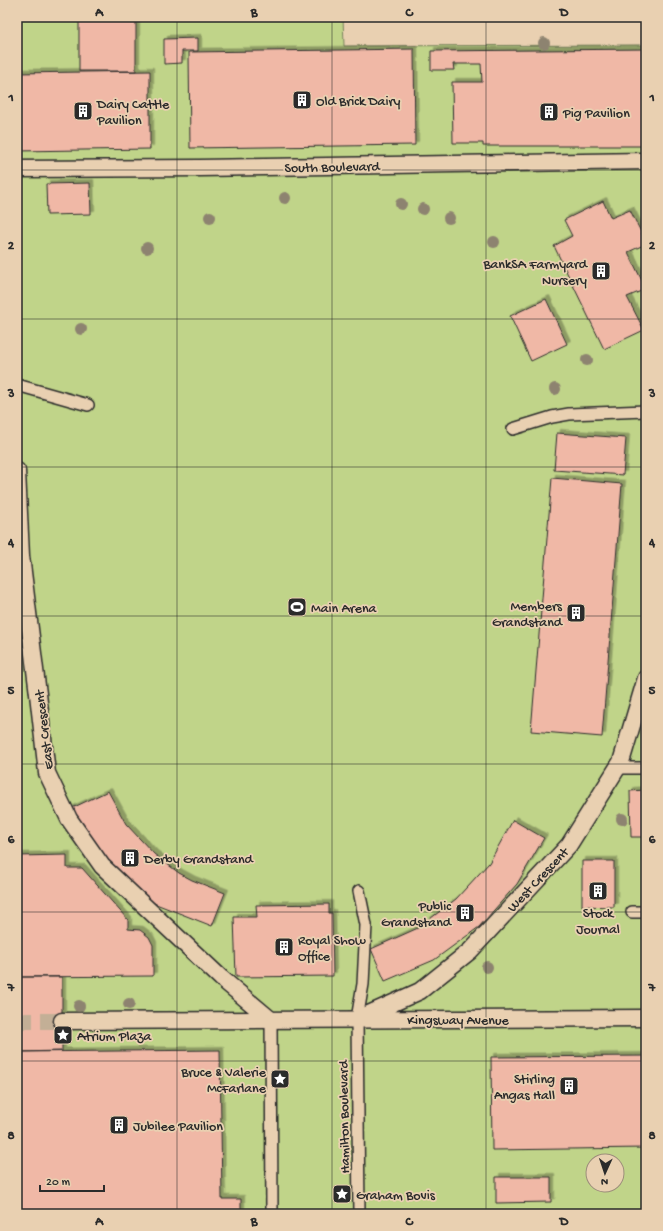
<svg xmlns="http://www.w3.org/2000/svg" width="663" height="1231" viewBox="0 0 663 1231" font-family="'Gochi Hand',sans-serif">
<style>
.green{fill:#c0d489;stroke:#76805a;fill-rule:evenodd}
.building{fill:#f0b8a6;stroke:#2b2b2b;filter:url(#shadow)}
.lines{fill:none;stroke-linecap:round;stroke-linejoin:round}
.pedestrian-tunnel{stroke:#c3af96;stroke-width:16;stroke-dasharray:16 8;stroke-linecap:butt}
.service-casing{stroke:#2b2b2b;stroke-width:14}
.pedestrian-casing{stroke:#2b2b2b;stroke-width:19}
.service{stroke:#e9d0b1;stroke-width:11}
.pedestrian{stroke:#e9d0b1;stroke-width:16}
.tree{fill:#8d836f}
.grid{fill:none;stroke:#2b2b2b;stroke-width:1;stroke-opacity:0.55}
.labels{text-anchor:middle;stroke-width:3.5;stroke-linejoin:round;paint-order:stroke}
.poi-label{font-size:14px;fill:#2b2b2b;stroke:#e9d0b1;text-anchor:start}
.street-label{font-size:14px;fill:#2b2b2b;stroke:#e9d0b1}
.neatline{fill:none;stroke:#2b2b2b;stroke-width:1.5}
.grid-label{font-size:13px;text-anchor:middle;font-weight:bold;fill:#2b2b2b}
</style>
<defs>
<filter id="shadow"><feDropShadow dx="3.5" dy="-3.5" stdDeviation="0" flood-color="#0004"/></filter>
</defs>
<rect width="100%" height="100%" fill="#e9d0b1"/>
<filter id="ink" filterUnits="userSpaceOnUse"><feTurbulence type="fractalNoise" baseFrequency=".025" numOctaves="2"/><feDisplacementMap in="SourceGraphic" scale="8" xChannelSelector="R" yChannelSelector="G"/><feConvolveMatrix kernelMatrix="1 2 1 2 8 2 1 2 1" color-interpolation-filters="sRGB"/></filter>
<g filter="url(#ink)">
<path class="green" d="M17,17H343L344,46L646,45V1214H17ZM593,1161H617V1185H593Z"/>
<path class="building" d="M79,17H136V71H79Z
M198,38V51H182V63L164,64V39Z
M414,49L415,145L190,148L189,52Z
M646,49V146H483V143H453L452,82H482L481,64H453L454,70H431V51Z
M150,71V149L17,151V73Z
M90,183L91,214L47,215L46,184Z
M603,201L611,218L630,210L646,242V244L628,252L646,289L627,297L644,330L604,349L554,246L572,236L564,220Z
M546,299L567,344L531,361L510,316Z
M557,433L626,438L623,475L554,470Z
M552,478L622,484L602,737L531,731Z
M646,790V837H631L630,791Z
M108,791L126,824L154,854L179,873L192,880L225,893L212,926L156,904L141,896L98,855L70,809Z
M513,820L544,838L517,884L479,927L434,960L385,981L371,949L418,928L456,899L489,863Z
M67,855V868H82L128,920V929L140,930L149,937L153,945V976L17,977V856Z
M582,861H614V907L582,906Z
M329,904V913H332L333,976L236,977L234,917H257L256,905Z
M17,977H62V1051L17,1052Z
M220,1050L222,1199H241V1214H17V1052Z
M646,1056V1148L492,1150L491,1057Z
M496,1177H551V1202L496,1203Z"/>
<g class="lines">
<path class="pedestrian-tunnel" d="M17,1021H62"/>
<g class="service-casing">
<path id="service" d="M17,385L88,405
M513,429L552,417L569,414L646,411
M618,768H646
M632,912H646
M271,1020L272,1214
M359,1214L357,1019L363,984L366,925L359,891"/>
</g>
<g class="pedestrian-casing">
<path id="pedestrian" d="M17,169L200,168L646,161
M17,471L21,556L38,694L47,773L69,819L102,866L221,978L271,1020
M362,1017L420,991L470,951L569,845L621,762L646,678
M62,1021L646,1018"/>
</g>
<use href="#service" class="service"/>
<use href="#pedestrian" class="pedestrian"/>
</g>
<g class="tree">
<circle cx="544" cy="43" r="6"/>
<circle cx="285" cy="198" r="6"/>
<circle cx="401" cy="204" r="6"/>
<circle cx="423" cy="209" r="6"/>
<circle cx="210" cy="217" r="6"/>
<circle cx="449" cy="218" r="6"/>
<circle cx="494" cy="242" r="6"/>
<circle cx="147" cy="248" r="6"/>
<circle cx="81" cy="329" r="6"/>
<circle cx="587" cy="360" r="6"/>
<circle cx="555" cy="389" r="6"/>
<circle cx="622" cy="819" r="6"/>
<circle cx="487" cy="967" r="6"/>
<circle cx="129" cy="1004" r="6"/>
<circle cx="79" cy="1006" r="6"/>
</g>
</g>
<path class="grid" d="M177,17V1214M332,17V1214M486,17V1214M17,170H646M17,319H646M17,467H646M17,616H646M17,764H646M17,912H646M17,1061H646"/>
<defs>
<g id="building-square" transform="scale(1)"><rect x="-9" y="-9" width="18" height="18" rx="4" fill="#2b2b2b" stroke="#e9d0b1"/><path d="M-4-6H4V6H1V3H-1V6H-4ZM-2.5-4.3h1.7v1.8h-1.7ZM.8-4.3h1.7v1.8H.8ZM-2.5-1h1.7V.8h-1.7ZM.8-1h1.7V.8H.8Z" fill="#fff"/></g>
<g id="stadium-square" transform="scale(1)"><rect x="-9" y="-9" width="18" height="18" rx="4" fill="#2b2b2b" stroke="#e9d0b1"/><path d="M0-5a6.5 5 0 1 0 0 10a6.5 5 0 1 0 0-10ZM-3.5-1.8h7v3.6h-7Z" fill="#fff"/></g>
<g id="sight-square" transform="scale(1)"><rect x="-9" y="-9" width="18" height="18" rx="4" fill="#2b2b2b" stroke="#e9d0b1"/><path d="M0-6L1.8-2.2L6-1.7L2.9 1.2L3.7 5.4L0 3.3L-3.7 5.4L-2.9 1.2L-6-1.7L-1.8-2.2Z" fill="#fff"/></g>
</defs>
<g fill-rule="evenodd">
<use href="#building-square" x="302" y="100"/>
<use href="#building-square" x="83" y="111"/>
<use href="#building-square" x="549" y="112"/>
<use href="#building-square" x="601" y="271"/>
<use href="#stadium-square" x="297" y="607"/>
<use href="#building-square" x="576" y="613"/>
<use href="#building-square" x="130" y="858"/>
<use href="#building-square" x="598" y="891"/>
<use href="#building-square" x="465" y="913"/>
<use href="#building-square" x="284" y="947"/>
<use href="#sight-square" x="63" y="1035"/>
<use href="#sight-square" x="280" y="1079"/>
<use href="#building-square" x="569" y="1086"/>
<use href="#building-square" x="119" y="1125"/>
<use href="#sight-square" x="342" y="1194"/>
</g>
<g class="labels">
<g class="poi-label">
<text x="316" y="105">Old Brick Dairy</text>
<text x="97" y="108">Dairy Cattle<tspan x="97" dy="16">Pavilion</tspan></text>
<text x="563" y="117">Pig Pavilion</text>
<text x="587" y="268" text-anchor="end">BankSA Farmyard<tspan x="587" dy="16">Nursery</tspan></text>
<text x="562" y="610" text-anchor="end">Members<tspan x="562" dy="16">Grandstand</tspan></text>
<text x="311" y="612">Main Arena</text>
<text x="144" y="863">Derby Grandstand</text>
<text x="451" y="910" text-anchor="end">Public<tspan x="451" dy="16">Grandstand</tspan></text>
<text x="598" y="917" text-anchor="middle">Stock<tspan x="598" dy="16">Journal</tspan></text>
<text x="298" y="944">Royal Show<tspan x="298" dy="16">Office</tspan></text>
<text x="77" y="1040">Atrium Plaza</text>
<text x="266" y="1076" text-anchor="end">Bruce &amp; Valerie<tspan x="266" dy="16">McFarlane</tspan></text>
<text x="555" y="1083" text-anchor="end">Stirling<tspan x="555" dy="16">Angas Hall</tspan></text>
<text x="133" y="1130">Jubilee Pavilion</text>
<text x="356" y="1199">Graham Bovis</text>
</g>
<g class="street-label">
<text transform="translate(332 166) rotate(-1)" y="5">South Boulevard</text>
<text transform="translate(43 730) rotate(-97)" y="5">East Crescent</text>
<text transform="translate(537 879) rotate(-47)" y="5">West Crescent</text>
<text x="458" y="1024">Kingsway Avenue</text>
<text transform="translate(343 1117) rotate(-91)" y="5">Hamilton Boulevard</text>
</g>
</g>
<rect width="663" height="1231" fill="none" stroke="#e9d0b1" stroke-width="44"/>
<g transform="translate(605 1173) rotate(183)"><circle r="19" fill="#e9d0b1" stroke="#9d8e7b"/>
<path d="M0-3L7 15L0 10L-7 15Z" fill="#2b2b2b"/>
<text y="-6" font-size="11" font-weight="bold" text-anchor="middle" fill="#2b2b2b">N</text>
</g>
<path d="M40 1185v6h64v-6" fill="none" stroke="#2b2b2b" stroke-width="2"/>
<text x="46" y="1185" font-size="12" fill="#2b2b2b" stroke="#e9d0b1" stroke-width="3" paint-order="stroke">20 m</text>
<rect x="22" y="22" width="619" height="1187" class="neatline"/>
<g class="grid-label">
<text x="99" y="16">A</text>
<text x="254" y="16">B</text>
<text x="409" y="16">C</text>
<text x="564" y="16">D</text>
<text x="11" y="101">1</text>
<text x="652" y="101">1</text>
<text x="11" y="249">2</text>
<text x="652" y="249">2</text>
<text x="11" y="397">3</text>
<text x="652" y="397">3</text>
<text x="11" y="546">4</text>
<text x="652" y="546">4</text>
<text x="11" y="694">5</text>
<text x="652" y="694">5</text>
<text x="11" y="843">6</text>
<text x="652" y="843">6</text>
<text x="11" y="991">7</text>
<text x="652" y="991">7</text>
<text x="11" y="1139">8</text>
<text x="652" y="1139">8</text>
<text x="99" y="1225">A</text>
<text x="254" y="1225">B</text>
<text x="409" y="1225">C</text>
<text x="564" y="1225">D</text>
</g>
</svg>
